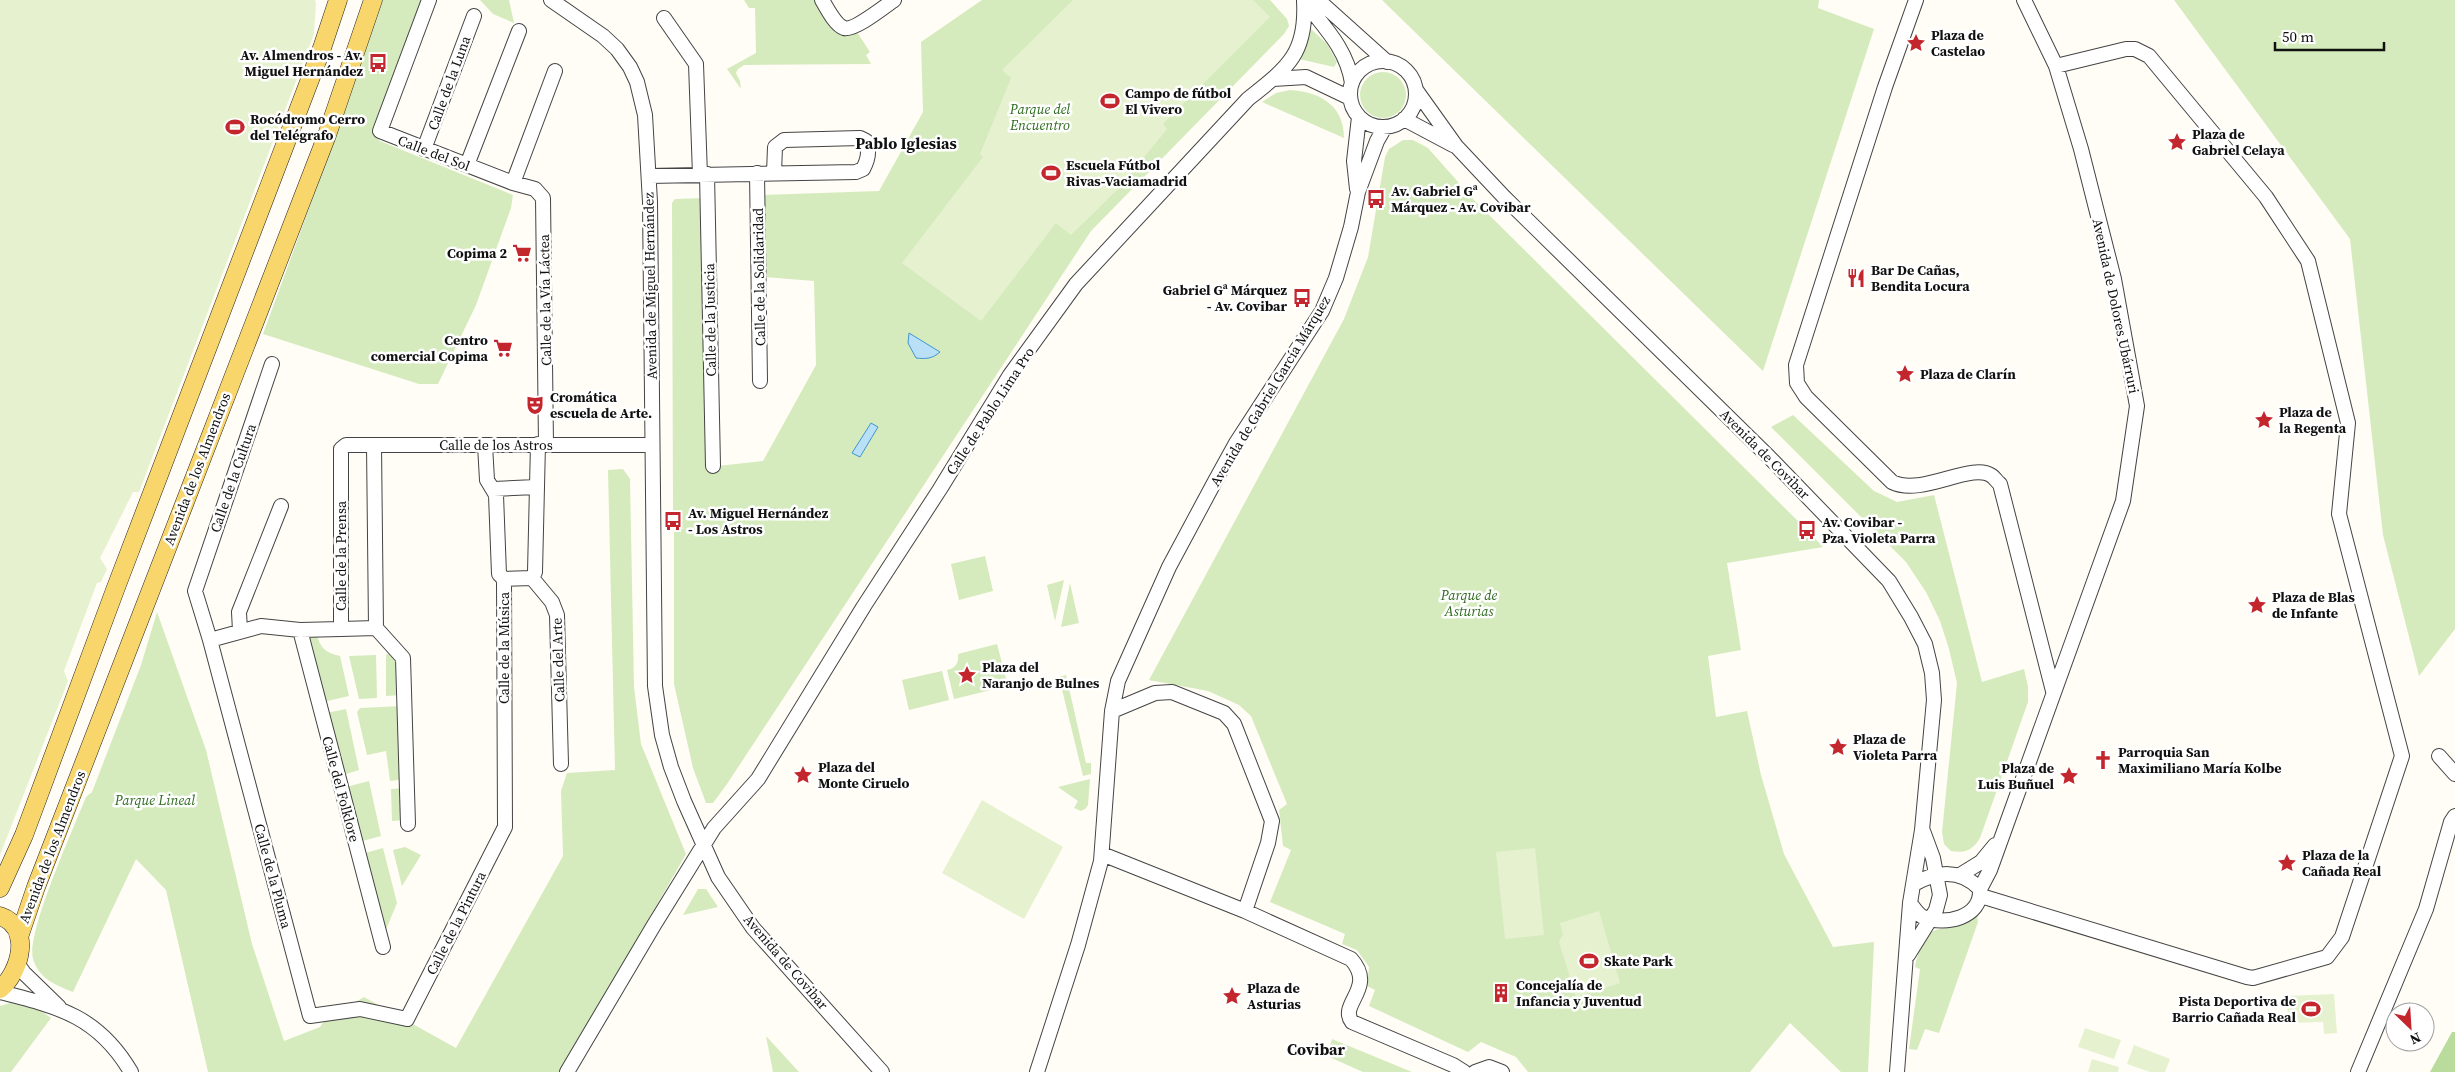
<svg xmlns="http://www.w3.org/2000/svg" width="2455" height="1072" viewBox="0 0 2455 1072" font-family="'Source Serif 4',serif">
<style>
.green{fill:#d5ebbd}
.forest{fill:#b9dc9c}
.pitch{fill:#e6f2cf}
.water{fill:#b9e0f7;stroke:#3f96cf}
.lines{fill:none;stroke-linecap:round;stroke-linejoin:round}
.minor-casing{stroke:#444;stroke-width:16}
.major-casing{stroke:#222;stroke-width:19}
.minor{stroke:#fff;stroke-width:14}
.major{stroke:#f9d66b;stroke-width:18}
.labels{text-anchor:middle;stroke-width:5;stroke-linejoin:round;paint-order:stroke}
.poi-label{font-size:14px;font-weight:bold;fill:#111;stroke:#fff;text-anchor:start}
.street-label{font-size:14px;fill:#111;stroke:#fff}
.park-label{font-size:14px;font-style:italic;fill:#2f6b1f;stroke:#fff}
.quarter-label{font-size:16px;font-weight:bold;fill:#111;stroke:#fff}
</style>
<rect width="100%" height="100%" fill="#fffdf5"/>
<path class="green" d="M381,0H423L373,129L374,136L380,141L513,195L511,208L476,305L438,384H419L263,334L348,102Z
M480,0H509L514,23L493,14Z
M744,0H817L857,32L870,52L866,55L871,64L744,65L738,69L736,73L740,81L741,89L727,69L756,53L755,8H749Z
M982,0H1270L1287,19L1289,26L1284,34L1091,231L727,784L713,803H706L693,768L674,684V529L680,528V511L673,512L672,203L675,199L705,198L709,467L763,461L816,365L814,281L765,277L761,195L879,191L923,112L921,42Z
M1382,0H1819L1818,8L1874,29L1763,371Z
M2174,0H2455V629L2419,676L2383,535L2350,239Z
M1310,28L1327,44L1337,62L1334,67L1299,59Z
M1360 95a23 23 0 1 1 46 0a23 23 0 1 1-46 0Z
M1290,90C1320,92 1344,105 1344,138L1262,102L1276,93Z
M1403,140H1413L1428,148L1474,200L1804,527L1802,530L1808,536L1811,534L1823,547L1727,563L1741,650L1708,656L1716,717L1747,711L1761,775L1784,854L1833,947L1874,942L1868,1072H1841L1790,1023L1750,1072H1528L1516,1057L1481,1042L1468,1052L1369,1006L1375,990L1367,986L1369,967L1357,950L1342,944L1345,934L1270,902L1291,850L1283,846L1279,810L1287,804L1251,716L1239,705L1208,691L1149,680L1344,319L1368,257L1385,157L1389,149Z
M1793,415L1874,491L1897,502L1934,495L1982,682L2024,669L2028,687V702L1980,838C1972,851 1965,853 1951,851L1944,844L1942,832L1957,683L1949,649L1940,621L1926,592L1906,562L1771,427Z
M623,469L630,479L634,687L641,744L686,854L561,1072H208L166,890L136,859L73,992C56,985 39,979 33,959C26,933 74,827 86,797L92,792L141,665L157,612L206,750L252,944L284,1041L320,1027L325,1020L364,997L456,1048L563,856L561,791L567,773L615,770L608,470Z
M985,556L993,591L959,600L951,564Z
M1064,580L1055,621L1047,585Z
M1070,583L1079,623L1061,627Z
M317,635C320,648 326,653 340,656L349,696L323,702L307,637Z
M997,644L1008,686L954,699L947,670C956,668 959,663 958,654Z
M392,650L400,660L401,695L386,696V655Z
M376,655L377,698L359,699L349,656Z
M942,671L949,700L909,710L902,680Z
M1066,675L1086,763H1091V774L1083,776L1059,677Z
M401,706L404,779L390,781L386,751L367,755L357,712L360,708Z
M346,709L359,770L343,775L326,713Z
M1090,779L1088,805L1085,809L1081,811L1074,808L1078,801L1058,787Z
M369,781L381,836L359,842L346,787Z
M404,788L405,820L392,821L391,789Z
M405,847L421,855L402,886L393,850Z
M383,848L397,903L383,937L362,854Z
M698,889H706L718,907L683,915Z
M1977,915L1978,922L1939,1033L1925,1029L1917,1050L1909,1049L1920,969L1915,967C1928,909 1943,942 1977,915Z
M10,1003L37,1008L51,1018L11,1072H0V1006Z
M766,1036L799,1072H773Z
M1332,1039L1412,1072H1363L1327,1056Z"/>
<path class="forest" d="M2452,1032H2455V1072H2430Z"/>
<path class="pitch" d="M0,0H315L316,4L314,34L139,492H133L100,558L107,569L101,582L97,583L64,671L68,681L0,855Z
M1073,0H1253L1270,17L1163,124L1167,129L1118,189L1071,235L1056,223L981,321L902,263L983,157L980,154L1011,78L1002,70Z
M982,800L1063,847L1024,919L942,873Z
M1535,848L1544,935L1505,939L1496,852Z
M1599,911L1620,983L1576,997L1559,942L1563,934L1560,923Z
M2334,994L2337,1033L2324,1034L2323,1022L2288,1023L2287,996Z
M2085,1028L2121,1040L2114,1059L2078,1047Z
M2134,1045L2170,1059L2165,1072H2150L2127,1064Z
M2092,1059L2119,1067L2118,1072H2088Z"/>
<path class="water" d="M909,333L940,352C932,359 926,359 916,358L908,343Z
M871,423L878,427L860,457L852,453Z"/>
<g class="lines">
<g class="minor-casing">
<path id="minor" d="M429,0L380,131L513,183L535,189L543,198L546,444
M551,0L603,36L617,49L630,67L637,82L645,115L650,202L655,686L662,735L671,767L684,801L718,877L753,928L882,1072
M822,0C827,8 835,25 844,28C854,31 884,7 894,0
M1318,0L1387,62
M1916,0L1885,87L1796,365L1797,383L1806,397L1892,482C1922,497 1972,461 1992,476C1995,478 1997,482 2000,484L2053,691
M1304,1C1324,27 1347,49 1352,83
M664,18L696,64L700,175
M1350 94a33 33 0 1 1 66 0a33 33 0 1 1-66 0Z
M1273,79L1306,77L1350,98
M1416,90L1456,146L1504,197L1769,457L1889,581L1911,617L1925,644L1932,673L1934,700L1922,830L1910,903L1897,1072
M1404,119L1453,145
M424,149L474,16
M467,165L519,31
M757,173L760,381
M707,174L713,466
M649,176L856,172L863,169C868,160 870,151 866,141L860,138L784,140L775,147L774,173
M513,183L555,71
M1357,189L1354,161L1359,117
M272,364L195,591L210,640L310,1016L360,1009L407,1019L505,827L504,579L499,574L496,495L487,480L485,445
M374,445L376,628L341,629V449L346,445H652
M494,489L536,487
M532,578L552,602L557,615L561,764
M532,578L535,572L538,444
M504,579L532,578
M376,628L403,658L408,824
M300,630L383,947
M240,631L239,612L281,506
M210,640L261,626L300,630L341,629
M1112,711L1155,693L1172,692L1224,713L1234,724L1272,821L1268,843L1245,911
M2439,756L2455,774
M1102,854L1245,911L1351,959C1377,988 1338,1004 1352,1022L1453,1065L1464,1072
M1960,875L1981,862L1995,845
M1980,889L1990,870L2123,501L2137,406L2114,279L2081,149L2056,66L2024,0
M1981,896L2247,977L2253,978L2327,957L2342,937L2402,756L2339,514L2348,423L2308,261L2266,197L2149,56L2135,49H2126L2056,66
M1910,903C1914,908 1917,914 1923,917C1945,926 1982,918 1980,889C1961,869 1937,871 1914,884
M1908,955L1936,910L1940,895L1933,858L1923,831
M17,963L24,973L59,1007
M0,992C59,1007 98,1016 131,1072
M567,1072L654,925L714,828L758,779L864,606L940,489L1010,375L1076,284L1248,99C1287,68 1307,54 1304,1
M1037,1072L1078,945L1101,861L1112,711L1118,681L1169,567L1214,483L1236,443L1322,311L1336,278L1351,227L1358,192L1377,141L1385,127
M1475,1072L1489,1067L1502,1072
M2358,1072L2426,909L2451,822L2455,816"/>
</g>
<g class="major-casing">
<path id="major" d="M0,888L24,835L115,590L322,48L338,0
M0,916C33,927 20,973 0,989
M19,937L36,887L327,135L373,0"/>
</g>
<use href="#minor" class="minor"/>
<use href="#major" class="major"/>
</g>
<defs>
<g id="sight-bare" transform="scale(1.5)"><path d="M0-6L1.8-2.2L6-1.7L2.9 1.2L3.7 5.4L0 3.3L-3.7 5.4L-2.9 1.2L-6-1.7L-1.8-2.2Z" fill="#c4262e" stroke="#fff" stroke-width="2.5" paint-order="stroke"/></g>
<g id="bus-bare" transform="scale(1.5)"><path d="M-5-6H5V4H4V6H2V4H-2V6H-4V4H-5ZM-3.5-4V0h7V-4ZM-3.5 1.2v1.5H-2V1.2ZM2 1.2v1.5H3.5V1.2Z" fill="#c4262e" stroke="#fff" stroke-width="2.5" paint-order="stroke"/></g>
<g id="stadium-bare" transform="scale(1.5)"><path d="M0-5a6.5 5 0 1 0 0 10a6.5 5 0 1 0 0-10ZM-3.5-1.8h7v3.6h-7Z" fill="#c4262e" stroke="#fff" stroke-width="2.5" paint-order="stroke"/></g>
<g id="supermarket-bare" transform="scale(1.5)"><path d="M-6-5.5h2.5l.6 2H6L4.5 2H-2.5L-4.4-4H-6ZM-1.5 3.2a1.3 1.3 0 1 0 .1 0ZM3 3.2a1.3 1.3 0 1 0 .1 0Z" fill="#c4262e" stroke="#fff" stroke-width="2.5" paint-order="stroke"/></g>
<g id="restaurant-bare" transform="scale(1.5)"><path d="M-5-6h1v4h1v-4h1v4h1v-4h1v5L-1.5 .5V6h-2V.5L-5-1ZM5-6V6H3V1.5H1.5Q1.5-4 5-6Z" fill="#c4262e" stroke="#fff" stroke-width="2.5" paint-order="stroke"/></g>
<g id="theatre-bare" transform="scale(1.5)"><path d="M-5-5.5Q0-4 5-5.5V0Q5 5 0 6Q-5 5-5 0ZM-3.3-2.5H-1v1.5H-3.3ZM1-2.5H3.3v1.5H1ZM-2.8 1Q0 5.5 2.8 1Z" fill="#c4262e" stroke="#fff" stroke-width="2.5" paint-order="stroke"/></g>
<g id="church-bare" transform="scale(1.5)"><path d="M-1.2-6h2.4v3.5h3.3v2.4h-3.3V6h-2.4V-.1h-3.3v-2.4h3.3Z" fill="#c4262e" stroke="#fff" stroke-width="2.5" paint-order="stroke"/></g>
<g id="building-bare" transform="scale(1.5)"><path d="M-4-6H4V6H1V3H-1V6H-4ZM-2.5-4.3h1.7v1.8h-1.7ZM.8-4.3h1.7v1.8H.8ZM-2.5-1h1.7V.8h-1.7ZM.8-1h1.7V.8H.8Z" fill="#c4262e" stroke="#fff" stroke-width="2.5" paint-order="stroke"/></g>
</defs>
<g fill-rule="evenodd">
<use href="#sight-bare" x="1916" y="43"/>
<use href="#bus-bare" x="378" y="63"/>
<use href="#stadium-bare" x="1110" y="101"/>
<use href="#stadium-bare" x="235" y="127"/>
<use href="#sight-bare" x="2177" y="142"/>
<use href="#stadium-bare" x="1051" y="173"/>
<use href="#bus-bare" x="1376" y="199"/>
<use href="#supermarket-bare" x="522" y="253"/>
<use href="#restaurant-bare" x="1856" y="278"/>
<use href="#bus-bare" x="1302" y="298"/>
<use href="#supermarket-bare" x="503" y="348"/>
<use href="#sight-bare" x="1905" y="374"/>
<use href="#theatre-bare" x="535" y="405"/>
<use href="#sight-bare" x="2264" y="420"/>
<use href="#bus-bare" x="673" y="521"/>
<use href="#bus-bare" x="1807" y="530"/>
<use href="#sight-bare" x="2257" y="605"/>
<use href="#sight-bare" x="967" y="675"/>
<use href="#sight-bare" x="1838" y="747"/>
<use href="#church-bare" x="2103" y="760"/>
<use href="#sight-bare" x="803" y="775"/>
<use href="#sight-bare" x="2069" y="776"/>
<use href="#sight-bare" x="2287" y="863"/>
<use href="#stadium-bare" x="1589" y="961"/>
<use href="#building-bare" x="1501" y="993"/>
<use href="#sight-bare" x="1232" y="996"/>
<use href="#stadium-bare" x="2311" y="1009"/>
</g>
<g class="labels">
<g class="poi-label">
<text x="1931" y="40">Plaza de<tspan x="1931" dy="16">Castelao</tspan></text>
<text x="363" y="60" text-anchor="end">Av. Almendros - Av.<tspan x="363" dy="16">Miguel Hernández</tspan></text>
<text x="1125" y="98">Campo de fútbol<tspan x="1125" dy="16">El Vivero</tspan></text>
<text x="250" y="124">Rocódromo Cerro<tspan x="250" dy="16">del Telégrafo</tspan></text>
<text x="2192" y="139">Plaza de<tspan x="2192" dy="16">Gabriel Celaya</tspan></text>
<text x="1066" y="170">Escuela Fútbol<tspan x="1066" dy="16">Rivas-Vaciamadrid</tspan></text>
<text x="1391" y="196">Av. Gabriel Gª<tspan x="1391" dy="16">Márquez - Av. Covibar</tspan></text>
<text x="507" y="258" text-anchor="end">Copima 2</text>
<text x="1871" y="275">Bar De Cañas,<tspan x="1871" dy="16">Bendita Locura</tspan></text>
<text x="1287" y="295" text-anchor="end">Gabriel Gª Márquez<tspan x="1287" dy="16">- Av. Covibar</tspan></text>
<text x="488" y="345" text-anchor="end">Centro<tspan x="488" dy="16">comercial Copima</tspan></text>
<text x="1920" y="379">Plaza de Clarín</text>
<text x="550" y="402">Cromática<tspan x="550" dy="16">escuela de Arte.</tspan></text>
<text x="2279" y="417">Plaza de<tspan x="2279" dy="16">la Regenta</tspan></text>
<text x="688" y="518">Av. Miguel Hernández<tspan x="688" dy="16">- Los Astros</tspan></text>
<text x="1822" y="527">Av. Covibar -<tspan x="1822" dy="16">Pza. Violeta Parra</tspan></text>
<text x="2272" y="602">Plaza de Blas<tspan x="2272" dy="16">de Infante</tspan></text>
<text x="982" y="672">Plaza del<tspan x="982" dy="16">Naranjo de Bulnes</tspan></text>
<text x="1853" y="744">Plaza de<tspan x="1853" dy="16">Violeta Parra</tspan></text>
<text x="2118" y="757">Parroquia San<tspan x="2118" dy="16">Maximiliano María Kolbe</tspan></text>
<text x="818" y="772">Plaza del<tspan x="818" dy="16">Monte Ciruelo</tspan></text>
<text x="2054" y="773" text-anchor="end">Plaza de<tspan x="2054" dy="16">Luis Buñuel</tspan></text>
<text x="2302" y="860">Plaza de la<tspan x="2302" dy="16">Cañada Real</tspan></text>
<text x="1604" y="966">Skate Park</text>
<text x="1516" y="990">Concejalía de<tspan x="1516" dy="16">Infancia y Juventud</tspan></text>
<text x="1247" y="993">Plaza de<tspan x="1247" dy="16">Asturias</tspan></text>
<text x="2296" y="1006" text-anchor="end">Pista Deportiva de<tspan x="2296" dy="16">Barrio Cañada Real</tspan></text>
</g>
<g class="street-label">
<text transform="translate(449 83) rotate(-70)" y="5">Calle de la Luna</text>
<text transform="translate(434 153) rotate(21)" y="5">Calle del Sol</text>
<text transform="translate(759 277) rotate(-91)" y="5">Calle de la Solidaridad</text>
<text transform="translate(650 286) rotate(-91)" y="5">Avenida de Miguel Hernández</text>
<text transform="translate(545 300) rotate(-91)" y="5">Calle de la Vía Láctea</text>
<text transform="translate(2116 306) rotate(78)" y="5">Avenida de Dolores Ubárruri</text>
<text transform="translate(710 320) rotate(-91)" y="5">Calle de la Justicia</text>
<text transform="translate(1270 391) rotate(-59)" y="5">Avenida de Gabriel García Márquez</text>
<text transform="translate(990 411) rotate(-57)" y="5">Calle de Pablo Lima Pro</text>
<text x="496" y="450">Calle de los Astros</text>
<text transform="translate(1765 454) rotate(45)" y="5">Avenida de Covibar</text>
<text transform="translate(197 469) rotate(-69)" y="5">Avenida de los Almendros</text>
<text transform="translate(233 478) rotate(-71)" y="5">Calle de la Cultura</text>
<text transform="translate(341 556) rotate(-90)" y="5">Calle de la Prensa</text>
<text transform="translate(504 648) rotate(-90)" y="5">Calle de la Música</text>
<text transform="translate(558 660) rotate(-92)" y="5">Calle del Arte</text>
<text transform="translate(341 789) rotate(75)" y="5">Calle del Folklore</text>
<text transform="translate(52 847) rotate(-69)" y="5">Avenida de los Almendros</text>
<text transform="translate(273 876) rotate(75)" y="5">Calle de la Pluma</text>
<text transform="translate(456 923) rotate(-63)" y="5">Calle de la Pintura</text>
<text transform="translate(786 962) rotate(49)" y="5">Avenida de Covibar</text>
</g>
<g class="park-label">
<text x="1040" y="114">Parque del<tspan x="1040" dy="16">Encuentro</tspan></text>
<text x="1469" y="600">Parque de<tspan x="1469" dy="16">Asturias</tspan></text>
<text x="155" y="805">Parque Lineal</text>
</g>
<g class="quarter-label">
<text x="906" y="149">Pablo Iglesias</text>
<text x="1316" y="1055">Covibar</text>
</g>
</g>
<g transform="translate(2410 1027) rotate(155)"><circle r="24" fill="#ffffff" stroke="#a0a0a0"/>
<path d="M0-4L9 19L0 12L-9 19Z" fill="#c4262e"/>
<text y="-8" font-size="14" font-weight="bold" text-anchor="middle" fill="#111111">N</text>
</g>
<path d="M2275 42v8h109v-8" fill="none" stroke="#111111" stroke-width="2.5"/>
<text x="2282" y="42" font-size="15" fill="#111111" stroke="#ffffff" stroke-width="4" paint-order="stroke">50 m</text>
</svg>
